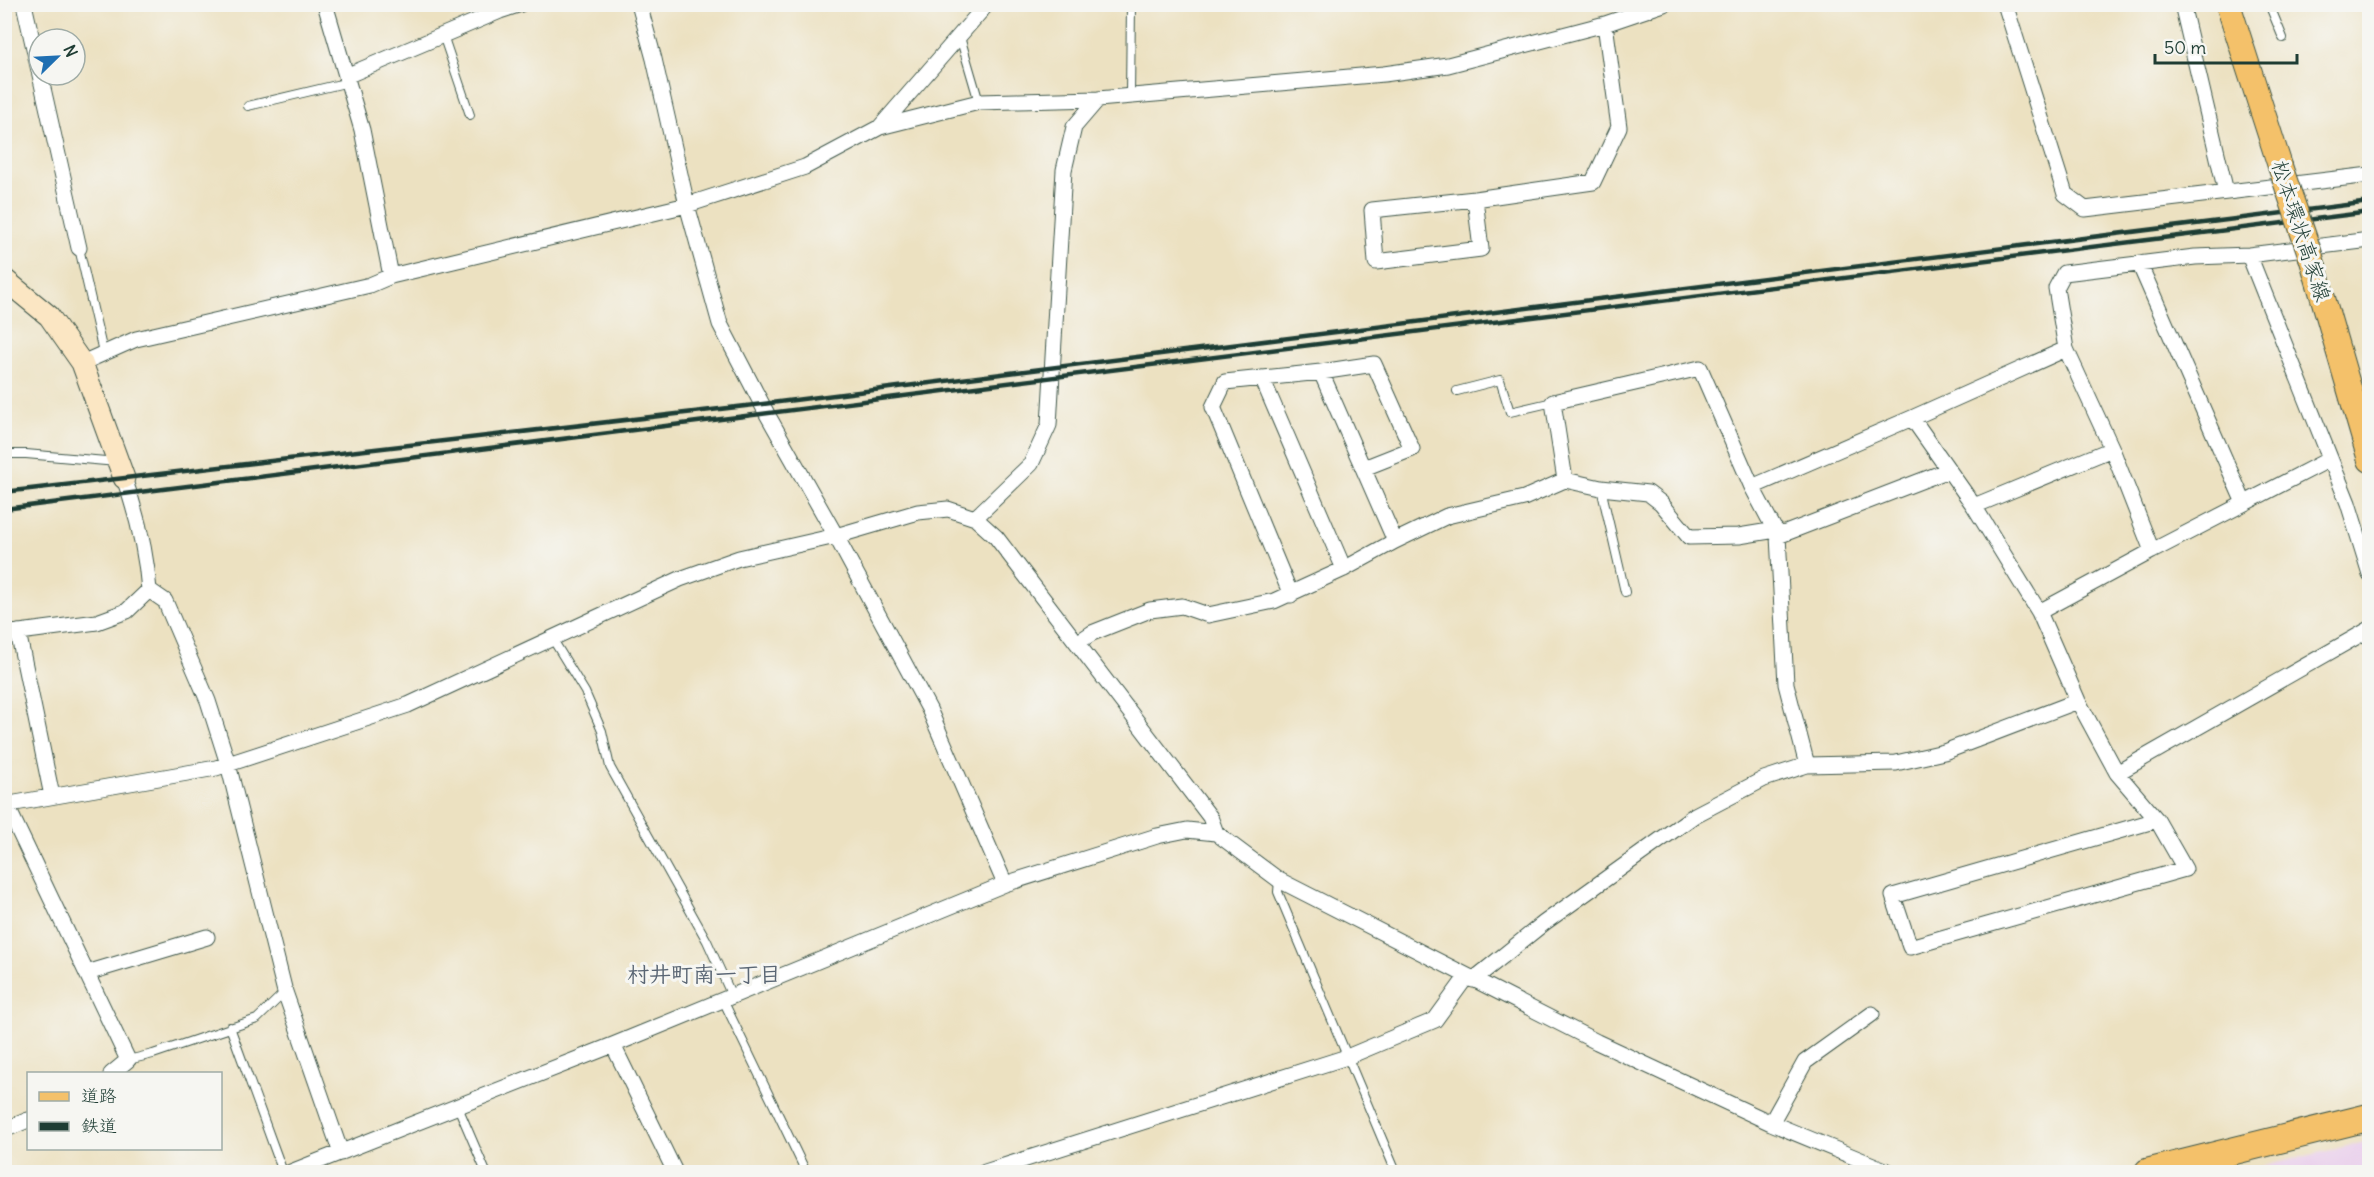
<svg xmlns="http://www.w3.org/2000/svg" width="2374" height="1177" viewBox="0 0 2374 1177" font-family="Delius,'Klee One',sans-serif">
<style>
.built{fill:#ead1ec}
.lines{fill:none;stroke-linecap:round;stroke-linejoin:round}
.lane-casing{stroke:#3e5649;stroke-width:10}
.street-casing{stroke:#3e5649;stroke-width:17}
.secondary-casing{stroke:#3e5649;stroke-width:23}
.primary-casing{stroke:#3e5649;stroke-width:26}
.highway-casing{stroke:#3e5649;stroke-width:29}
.lane{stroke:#fff;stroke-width:8}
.street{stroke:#fff;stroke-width:15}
.secondary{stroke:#fbe6c3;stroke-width:21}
.primary{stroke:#f4c16a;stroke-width:24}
.highway{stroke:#f4c16a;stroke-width:27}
.rail{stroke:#1f3d34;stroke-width:4.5}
.primary-bridge-casing{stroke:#3e5649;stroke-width:26;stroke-linecap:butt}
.primary-bridge{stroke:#f4c16a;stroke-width:24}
.labels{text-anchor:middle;stroke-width:6;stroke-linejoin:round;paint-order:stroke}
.street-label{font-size:21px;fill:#1f3d34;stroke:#f6f6f2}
.neighbourhood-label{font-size:22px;font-weight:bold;fill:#5a6674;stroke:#f6f6f2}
</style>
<rect width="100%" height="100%" fill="#f6f6f2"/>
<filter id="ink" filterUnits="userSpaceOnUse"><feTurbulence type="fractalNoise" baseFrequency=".0167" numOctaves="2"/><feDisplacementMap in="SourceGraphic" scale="12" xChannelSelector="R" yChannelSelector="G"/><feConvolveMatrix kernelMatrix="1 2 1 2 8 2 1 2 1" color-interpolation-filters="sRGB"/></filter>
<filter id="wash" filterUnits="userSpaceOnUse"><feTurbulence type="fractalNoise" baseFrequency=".008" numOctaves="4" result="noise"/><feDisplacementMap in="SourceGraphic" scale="24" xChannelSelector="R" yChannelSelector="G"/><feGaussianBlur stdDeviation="1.35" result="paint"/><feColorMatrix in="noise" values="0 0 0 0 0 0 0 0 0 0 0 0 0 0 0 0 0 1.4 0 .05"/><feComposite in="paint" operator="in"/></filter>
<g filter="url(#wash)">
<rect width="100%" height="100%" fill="#ece1c1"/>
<path class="built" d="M2369,1141V1172H2239Z"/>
</g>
<g filter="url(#ink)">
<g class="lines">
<g class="lane-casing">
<path id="lane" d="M2269,4L2283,38
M443,35L470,115
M960,37L979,102
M1130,96L1131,4
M248,106L349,82
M79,248L103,352
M1457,391L1500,380L1510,412L1553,402
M4,454H26L117,462
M1601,488L1625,592
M552,638L585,692L602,731L610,767L707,941L732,996
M1279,880L1278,892L1396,1172
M723,1000L806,1172
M230,1027L283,1172
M128,1060L153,1054L257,1019L285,992
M458,1107L486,1172"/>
</g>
<g class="street-casing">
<path id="street" d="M24,4L79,248
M325,4L362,130L391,276
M639,4L654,59L687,205L720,324L767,414L836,536L929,709L1005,884
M2005,4L2065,194L2085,209L2370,175
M2182,4L2226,192
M346,76L500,11L521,4
M880,127L987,4
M1475,199L1481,249L1376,262L1372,210L1475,199L1593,182L1619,127L1605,24
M2249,255L2348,503L2370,574
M2139,263L2244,503
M2066,349L2112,449
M82,363L136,339L370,285L391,276L687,205L805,167L880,127L979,102L1098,99L1384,74L1448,65L1605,24L1664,4
M1321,372L1374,364L1412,449L1364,468
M1262,378L1344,569
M1912,418L1974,506L2039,612L2078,701L2117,773L2370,629
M1565,480L1553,402L1700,368L1752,487
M1974,506L2112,449L2152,551L2039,612
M975,518L1031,464L1049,425L1064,170L1074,127L1098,99
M1778,536L1949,470
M2152,551L2330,459
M149,590L165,601L208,701L228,764L285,992L341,1153
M1291,595L1213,407L1225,382L1321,372L1395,541
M18,632L52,796
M4,634L97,622L127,611L149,590C146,552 137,514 124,478
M1077,643L1092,633L1150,610L1182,606L1208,615L1274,601L1344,569L1395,541L1447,516L1524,498L1565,480L1601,488L1648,493L1661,503L1689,537L1739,536L1776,530
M1807,765L1786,684L1778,536L1752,487L1912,418L2066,349L2056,288L2064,273L2195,257L2249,255L2370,240
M2117,773L2157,820L2185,869L1910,947L1893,896L2157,820
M6,804L128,1060L111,1074
M4,805L216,768L408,705L680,579L739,558L836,536L918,512L948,509L975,518L996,537L1210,817L1216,833
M87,973L207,937
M1473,980L1544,923L1695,815L1764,779L1807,765L1896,763L1944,752L2078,701
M613,1045L675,1172
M1771,1123L1805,1062L1872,1014
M4,1130L28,1120
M291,1172L613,1045L1005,884L1157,836L1187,830L1216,833L1279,880L1597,1042L1771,1123L1890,1172
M985,1172L1347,1057L1435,1020L1467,976"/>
</g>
<g class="secondary-casing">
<path id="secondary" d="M4,279L49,316L82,363L124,478"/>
</g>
<g class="primary-casing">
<path id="primary" d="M2228,4L2280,166
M2311,257L2370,460"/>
</g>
<g class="highway-casing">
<path id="highway" d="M2148,1172L2370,1117"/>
</g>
<use href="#lane" class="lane"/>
<use href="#street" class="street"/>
<use href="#secondary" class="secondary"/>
<use href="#primary" class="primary"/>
<use href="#highway" class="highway"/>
<path class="rail" d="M4,492L763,404L2370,202
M4,509L2370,212"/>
<g class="primary-bridge-casing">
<path id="primary-bridge" d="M2280,166L2311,257"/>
</g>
<use href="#primary-bridge" class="primary-bridge"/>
</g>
</g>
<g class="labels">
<g class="street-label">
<text transform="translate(2301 231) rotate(72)" y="7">松本環状高家線</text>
</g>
<g class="neighbourhood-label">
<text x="704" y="982">村井町南一丁目</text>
</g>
</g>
<rect width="2374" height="1177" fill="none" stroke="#f6f6f2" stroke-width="24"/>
<rect x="27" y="1072" width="195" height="78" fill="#f6f6f2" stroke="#a0aca6" stroke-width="1.5"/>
<rect x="39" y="1092" width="30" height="9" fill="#f4c16a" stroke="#a0aca6" stroke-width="1.5"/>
<text x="81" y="1102" font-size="18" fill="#1f3d34">道路</text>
<rect x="39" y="1122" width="30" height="9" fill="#1f3d34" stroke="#a0aca6" stroke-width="1.5"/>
<text x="81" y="1132" font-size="18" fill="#1f3d34">鉄道</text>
<g transform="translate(57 57) rotate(66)"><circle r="28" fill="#f6f6f2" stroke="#a0aca6" stroke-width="1.5"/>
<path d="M0-4.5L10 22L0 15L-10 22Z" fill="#1f6fb2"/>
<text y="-9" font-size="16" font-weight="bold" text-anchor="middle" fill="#1f3d34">N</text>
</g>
<path d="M2155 54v9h142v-9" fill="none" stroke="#1f3d34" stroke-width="3"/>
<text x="2164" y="54" font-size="18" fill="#1f3d34" stroke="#f6f6f2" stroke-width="4.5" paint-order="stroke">50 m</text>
</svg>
